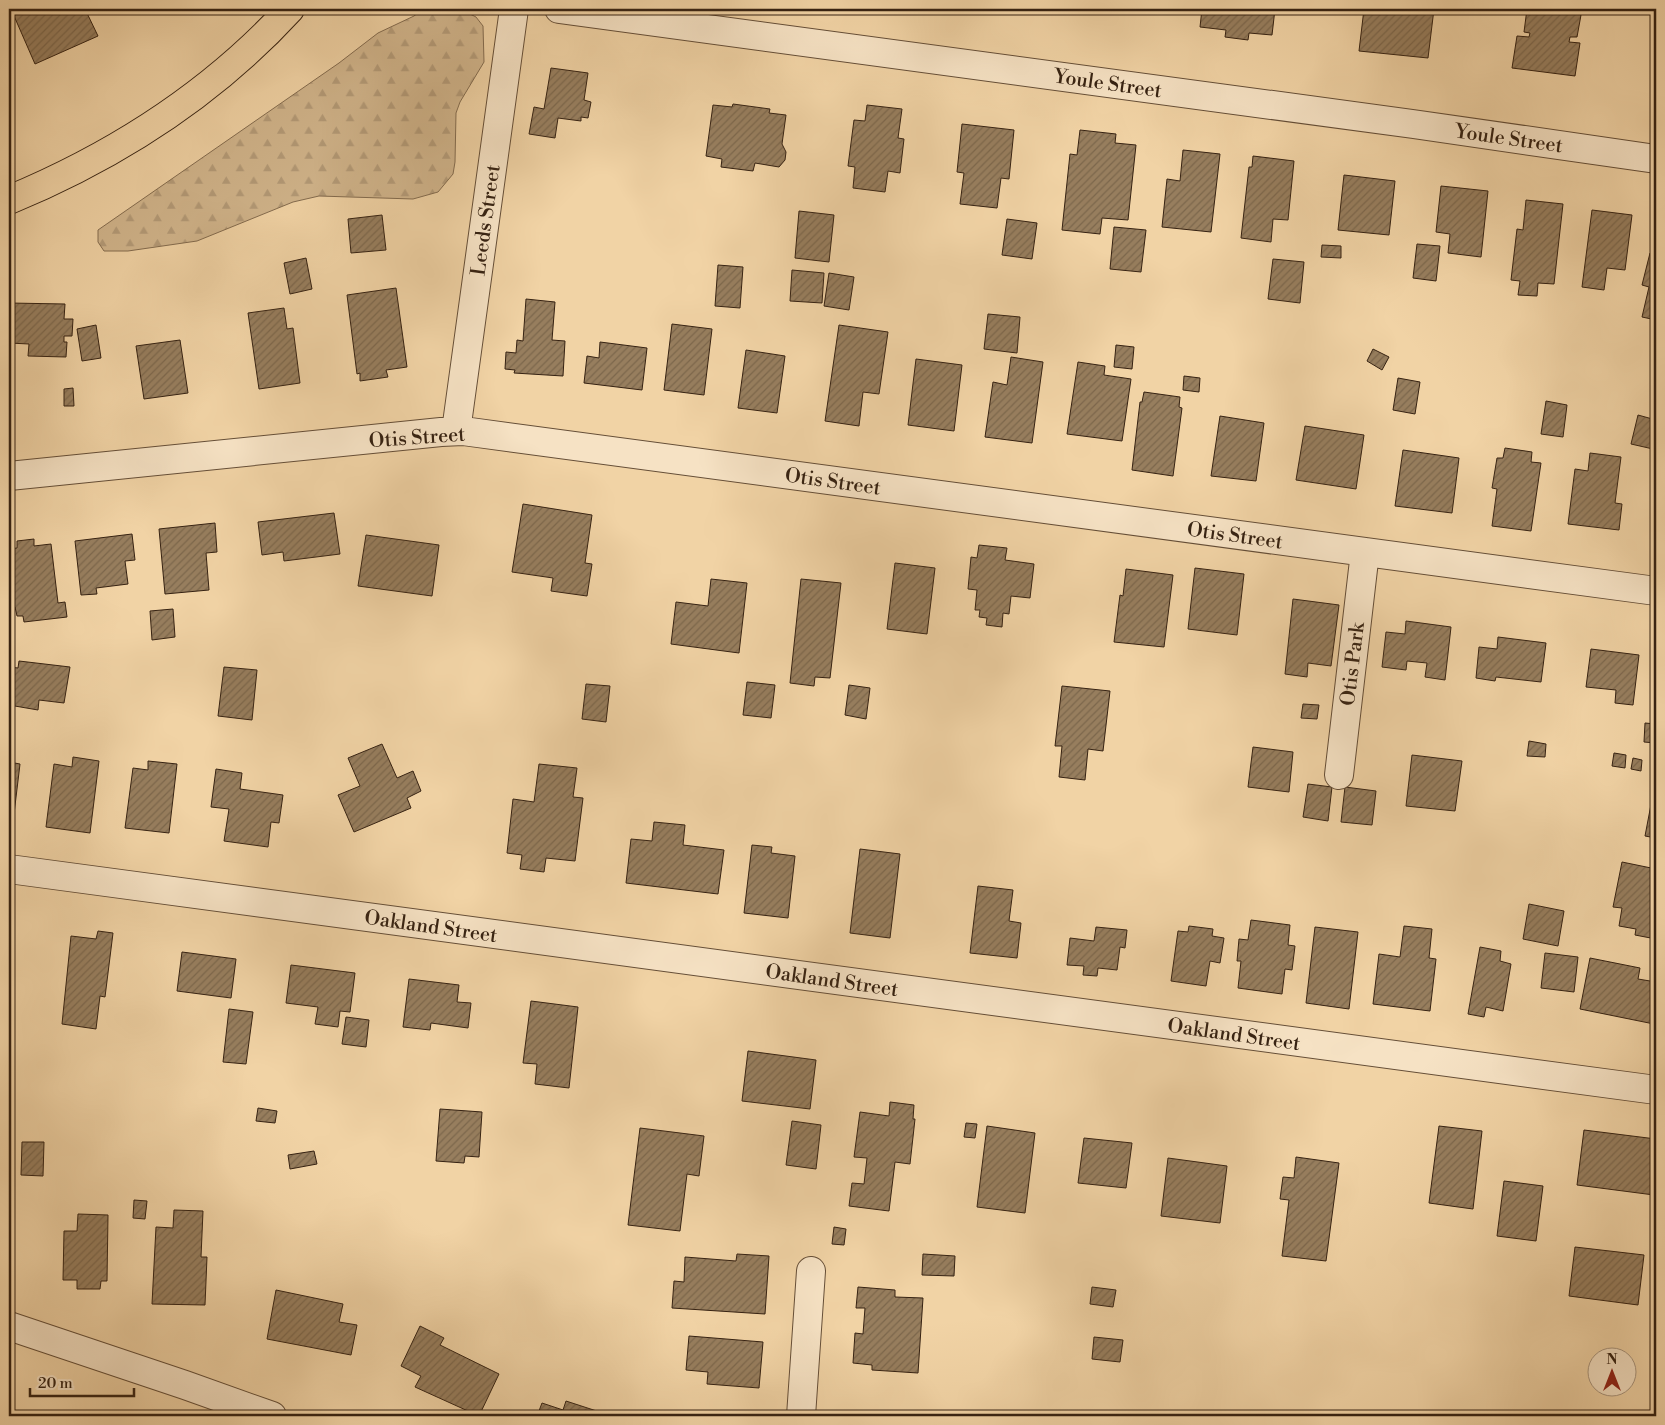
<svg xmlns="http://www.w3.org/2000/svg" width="1665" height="1425" viewBox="0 0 1665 1425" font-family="'Libre Bodoni',serif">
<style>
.forest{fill:url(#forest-firs);stroke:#846c4f}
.building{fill:url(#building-hatch);stroke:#362212}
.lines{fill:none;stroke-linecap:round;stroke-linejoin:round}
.minor-casing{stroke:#654e37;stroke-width:30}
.major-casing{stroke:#362212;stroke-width:30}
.minor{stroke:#f6e2c4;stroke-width:28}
.major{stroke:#f1d3a5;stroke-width:28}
.labels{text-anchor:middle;stroke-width:4;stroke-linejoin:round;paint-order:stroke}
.street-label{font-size:20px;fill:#362212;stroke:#f6e2c4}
</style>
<defs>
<pattern id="forest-firs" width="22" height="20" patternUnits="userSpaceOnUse" patternTransform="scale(1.25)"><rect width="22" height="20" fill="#d1b58c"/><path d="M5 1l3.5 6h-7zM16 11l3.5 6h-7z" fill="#b49b78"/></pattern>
<pattern id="building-hatch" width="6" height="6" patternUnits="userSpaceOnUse" patternTransform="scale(1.25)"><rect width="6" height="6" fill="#977e5e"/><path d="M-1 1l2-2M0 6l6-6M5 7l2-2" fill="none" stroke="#7c674c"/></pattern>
</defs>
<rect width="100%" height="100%" fill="#f1d3a5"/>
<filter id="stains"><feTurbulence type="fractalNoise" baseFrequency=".004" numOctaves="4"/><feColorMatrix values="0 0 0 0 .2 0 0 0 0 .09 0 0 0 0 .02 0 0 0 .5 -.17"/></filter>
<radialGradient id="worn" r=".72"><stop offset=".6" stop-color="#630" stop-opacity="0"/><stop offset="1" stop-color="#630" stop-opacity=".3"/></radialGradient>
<path class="forest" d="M423,9H460L476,17L483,26L484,62L460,102L456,113L455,162L453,174L438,192L413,199L319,196L293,202L197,241L128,251H104L98,242V230L339,63L378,33L414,16Z"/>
<path class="building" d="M11,9H85L98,36L35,64Z
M1202,9H1275L1272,35L1249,33L1248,40L1225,37L1226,30L1200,27Z
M1364,9H1434L1428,58L1359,51Z
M1527,9H1579L1578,14L1581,15L1577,37H1570L1569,42L1580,43L1575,76L1512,68L1517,36L1529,37L1530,33L1524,32Z
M551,68L588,73L584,100L591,102L588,118L581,117V121L558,118L555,138L529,134L534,107L544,109Z
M733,104L770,109L769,113L786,115L782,144L786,152L785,160L779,167L755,163L753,171L721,167L722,159L706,156L713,105L732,107Z
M867,105L902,109L898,138L904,139L900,173L888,171L885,192L853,188L855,167L848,166L854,120L865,121Z
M962,124L1014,130L1009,179L1001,178L997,208L960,204L964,173L957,172Z
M1080,130L1116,134L1115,143L1136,145L1128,220L1102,218L1100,234L1062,230L1070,154L1077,155Z
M1183,150L1220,154L1211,232L1162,227L1167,179L1180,181Z
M1253,156L1294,161L1288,220L1273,219L1271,242L1241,238L1249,167H1252Z
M1344,175L1395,181L1389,235L1338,230Z
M1441,186L1488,191L1481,257L1448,253L1450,234L1436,232Z
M1526,200L1563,204L1554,284L1538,283L1537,296L1518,295L1520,281L1511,280L1517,229L1523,230Z
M1592,210L1632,215L1625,270L1607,268L1604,290L1582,287Z
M799,211L834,215L829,262L795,258Z
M382,215L386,250L351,253L348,219Z
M1007,219L1037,223L1032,259L1002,255Z
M1114,227L1146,230L1141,272L1110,269Z
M1417,244L1440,246L1436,281L1413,278Z
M1322,245L1341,246V258L1321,257Z
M1650,253L1656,254V320L1642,317L1649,287L1642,285Z
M306,258L312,289L290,294L284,263Z
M1273,259L1304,262L1300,303L1268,299Z
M718,265L743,267L740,308L715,306Z
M792,270L824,273L822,303L790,301Z
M829,273L854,277L849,310L824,306Z
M396,288L407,367L386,370L388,377L360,381V373L357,374L347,295Z
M526,299L555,302L552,340L565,341L563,376L514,373L515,370L505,369L506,352L516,353L517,340L523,341Z
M9,303L65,304L64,319H73L72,336H64V342H67L66,357L28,356L29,344L9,343Z
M284,308L287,329L293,328L300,383L259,389L248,313Z
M988,314L1020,317L1017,353L984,349Z
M672,324L712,329L704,395L664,390Z
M96,325L101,358L82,361L77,329Z
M839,325L888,332L879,394L863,392L859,426L825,421Z
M180,340L188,393L144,399L136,346Z
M600,342L647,348L642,390L584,383L587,356L599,358Z
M1116,345L1134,347L1132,369L1114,367Z
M1373,349L1389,357L1382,370L1367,361Z
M746,350L785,356L777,413L738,408Z
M1011,357L1043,362L1032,443L985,437L993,382L1007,385Z
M916,359L962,365L954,431L908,425Z
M1078,362L1105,366L1104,375L1131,379L1122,441L1067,434Z
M1184,376L1200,378L1199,392L1183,390Z
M1398,378L1420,382L1415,414L1393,410Z
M73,388L74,406H64V389Z
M1144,392L1180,397L1179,407L1182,408L1173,476L1132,470L1140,402H1142Z
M1546,401L1567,405L1563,437L1541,434Z
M1638,415L1656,420V434L1653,449L1631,444Z
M1220,416L1264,423L1256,481L1211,476Z
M1305,426L1364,435L1356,489L1296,480Z
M1505,448L1532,452L1531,462L1541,463L1531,531L1492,526L1497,489L1492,488L1497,458H1503Z
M1403,450L1459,458L1452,513L1395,506Z
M1590,453L1621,457L1615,503L1622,504L1619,530L1568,524L1575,469L1588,471Z
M523,504L592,515L585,563L592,564L587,596L551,591L553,578L512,572Z
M334,513L340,554L284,561L283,552L262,555L258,522Z
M215,523L217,552L206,553L209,590L165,594L159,529Z
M132,534L135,560L125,561L128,584L96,588L97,594L81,595L75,541Z
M366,535L439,545L432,596L358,586Z
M34,539V546L51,544L58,603L65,602L67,617L24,622L23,616H17L15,607L9,608V549L17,548V541Z
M979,545L1007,548L1005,560L1034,564L1030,598L1011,596L1009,614L1003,613L1002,627L986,625L987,618L979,617L980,610H975L977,590L968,589L971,557L977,558Z
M895,563L935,568L927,634L887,629Z
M1195,568L1244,574L1237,635L1188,629Z
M1126,569L1173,575L1164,647L1114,642L1120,595L1123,596Z
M711,579L747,583L739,653L671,644L676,602L708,606Z
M801,579L841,583L830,678L815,677L814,686L790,683Z
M1293,599L1339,605L1331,666L1308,663L1307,677L1285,674Z
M173,609L175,637L152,640L150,611Z
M1406,621L1451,627L1445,680L1425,677L1427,663L1407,661L1406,670L1382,667L1386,632L1405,634Z
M1498,637L1546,643L1541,682L1496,677L1495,681L1476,678L1479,647L1497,649Z
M1591,649L1639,655L1633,705L1615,703L1616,690L1586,687Z
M19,661L70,667L64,703L39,700L38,710L9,705V667L18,668Z
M224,667L257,670L252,720L218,716Z
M747,682L775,685L771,718L743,715Z
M586,684L610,686L606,722L582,719Z
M849,685L870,688L866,719L845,715Z
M1062,686L1110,691L1103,751L1088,749L1085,780L1059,777L1062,746H1055Z
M1303,704L1319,705L1317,719L1301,718Z
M1645,723L1656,724V743L1644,742Z
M1529,741L1546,744L1545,757L1527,756Z
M382,744L397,778L413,771L421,791L407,798L411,808L354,832L338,795L360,786L348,758Z
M1253,747L1293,752L1289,792L1248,787Z
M1614,753L1626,755L1625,768L1612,766Z
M1412,755L1462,761L1455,811L1406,806Z
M73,757L99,761L90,833L46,827L54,764L72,767Z
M1633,758L1642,760L1641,771L1631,769Z
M148,761L177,764L169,833L125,828L133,768L148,770Z
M9,762L20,764L14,814L11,813L10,822Z
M539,764L577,768L573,797L583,798L575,861L546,858L544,872L520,869L522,855L507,853L513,799L534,802Z
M216,769L242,773L240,789L283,795L279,823L271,822L268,847L224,841L229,809L211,807Z
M1308,784L1332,787L1328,821L1303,817Z
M1345,787L1376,791L1372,825L1341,822Z
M1653,794L1656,795V838L1645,836Z
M654,822L685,825L683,845L724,850L718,894L626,883L631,839L652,841Z
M752,845L772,847L771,853L795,856L788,918L744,913Z
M860,849L900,854L890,938L850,933Z
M1622,862L1656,869V939L1635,935L1636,929L1619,926L1622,908L1613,907Z
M978,886L1013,890L1009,921L1021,923L1017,958L970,953Z
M1529,904L1564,911L1558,946L1523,939Z
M1251,920L1290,925L1288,945L1295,946L1292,970L1285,969L1282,994L1238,988L1241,961H1237L1239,939L1248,940Z
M1189,926L1213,929L1212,936L1224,938L1220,963L1210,961L1206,986L1171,981L1178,931L1188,932Z
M1404,926L1432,929L1429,958L1436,959L1430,1011L1373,1004L1379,954L1400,957Z
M1096,927L1127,930L1125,948L1120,947L1117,970L1098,968L1097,976L1083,975L1084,966L1067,965L1070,938L1094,941Z
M1315,927L1358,932L1349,1009L1306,1003Z
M98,931L113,933L105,997L100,996L96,1029L62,1024L71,936L96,939Z
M1480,947L1501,951L1500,961L1511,964L1503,1011L1486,1007L1484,1017L1468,1014Z
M182,952L236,959L231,998L177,991Z
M1545,953L1578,957L1574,992L1541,988Z
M1590,958L1640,968L1638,979L1656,982V1022L1654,1024L1580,1009Z
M291,965L355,973L350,1012L340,1011L338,1027L315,1024L318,1007L286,1003Z
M409,979L459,985L457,1002L471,1003L468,1028L431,1023L430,1030L403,1027Z
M531,1001L578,1007L569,1088L535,1084L537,1064L523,1063Z
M229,1009L253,1012L246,1064L223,1062Z
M346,1017L369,1020L366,1047L342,1044Z
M748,1051L816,1060L810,1109L742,1101Z
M890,1102L914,1105L913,1119H915L910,1164L895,1162L889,1211L849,1206L852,1183L864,1184L867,1158L854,1157L860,1112L889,1116Z
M258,1108L277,1111L275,1123L256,1121Z
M440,1109L482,1112L479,1157L465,1156L464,1163L436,1161Z
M792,1121L821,1125L816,1169L786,1165Z
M966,1123L977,1124L975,1138L964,1137Z
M987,1126L1035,1133L1025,1213L977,1207Z
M1439,1126L1482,1131L1473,1209L1429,1203Z
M640,1128L704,1136L699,1176L687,1174L680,1231L628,1225Z
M1584,1130L1656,1139V1181L1654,1195L1577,1185Z
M1084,1138L1132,1143L1126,1188L1078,1183Z
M22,1142H44L43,1176L21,1175Z
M314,1151L317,1164L290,1169L288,1155Z
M1296,1157L1339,1163L1326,1261L1282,1256L1289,1200L1280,1199L1283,1177L1294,1178Z
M1168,1158L1227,1166L1220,1223L1161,1216Z
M1504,1181L1543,1186L1536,1241L1497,1236Z
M134,1200L147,1201L145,1219L133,1218Z
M174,1210L203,1211L201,1257H207L205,1305L152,1304L156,1227L173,1228Z
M78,1214L108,1215L107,1281H101L100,1289H77V1280H63L64,1231H77Z
M834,1227L846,1229L844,1245L832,1244Z
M1575,1247L1644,1255L1638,1305L1569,1296Z
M737,1254L769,1256L765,1314L672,1308L674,1281L684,1282L685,1257L736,1261Z
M923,1254L955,1256L954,1276L922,1275Z
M858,1287L895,1290V1297L923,1298L918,1373L872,1370V1365L853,1363L855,1333L863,1334L865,1308H856Z
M1092,1287L1116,1290L1113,1307L1090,1304Z
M276,1290L343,1304L339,1322L357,1325L351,1355L267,1339Z
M420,1326L444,1338L440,1345L499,1374L479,1416L415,1387L421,1376L401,1366Z
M689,1336L763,1342L759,1388L707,1384L708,1372L686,1370Z
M1094,1337L1123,1340L1120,1362L1092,1359Z
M566,1401L612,1416H537L542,1403L563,1410Z
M654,1412L676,1414L675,1416H653Z"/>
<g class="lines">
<g class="minor-casing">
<path id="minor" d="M559,9L1413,124L1656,159
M456,431L514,9
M9,476L441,432L463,431L1656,591
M1339,775L1365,552
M9,869L1656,1090
M9,1326L185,1385L272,1416
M801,1416L811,1271"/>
</g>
<g class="major-casing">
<path id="major" d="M9,200C115,156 212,94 290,9"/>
</g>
<use href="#minor" class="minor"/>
<use href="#major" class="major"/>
</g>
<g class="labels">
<g class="street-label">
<text transform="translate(1108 83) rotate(8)" y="7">Youle Street</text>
<text transform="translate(1509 138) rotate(8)" y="7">Youle Street</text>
<text transform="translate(485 220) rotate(-82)" y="7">Leeds Street</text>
<text transform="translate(417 437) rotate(-4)" y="7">Otis Street</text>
<text transform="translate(833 481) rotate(8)" y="7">Otis Street</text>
<text transform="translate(1235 535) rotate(8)" y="7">Otis Street</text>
<text transform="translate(1352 664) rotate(-83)" y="7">Otis Park</text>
<text transform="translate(431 926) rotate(8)" y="7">Oakland Street</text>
<text transform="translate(832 980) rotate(8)" y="7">Oakland Street</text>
<text transform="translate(1234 1034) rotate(8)" y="7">Oakland Street</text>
</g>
</g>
<rect width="1665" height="1425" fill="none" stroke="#f1d3a5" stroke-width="30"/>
<rect x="10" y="10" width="1645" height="1405" fill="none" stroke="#362212" stroke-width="2.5"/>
<rect x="15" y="15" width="1635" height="1395" fill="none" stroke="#362212"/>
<g transform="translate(1612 1372)"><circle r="24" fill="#f6e2c4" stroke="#a9957d"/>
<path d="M0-4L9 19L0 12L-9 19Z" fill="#8f2418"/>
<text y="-8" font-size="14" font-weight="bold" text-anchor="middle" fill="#362212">N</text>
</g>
<path d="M30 1388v8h104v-8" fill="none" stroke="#362212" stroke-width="2.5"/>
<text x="38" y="1388" font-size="15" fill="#362212" stroke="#f6e2c4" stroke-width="4" paint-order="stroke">20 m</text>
<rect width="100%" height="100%" filter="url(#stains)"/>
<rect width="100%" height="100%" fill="url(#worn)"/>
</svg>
